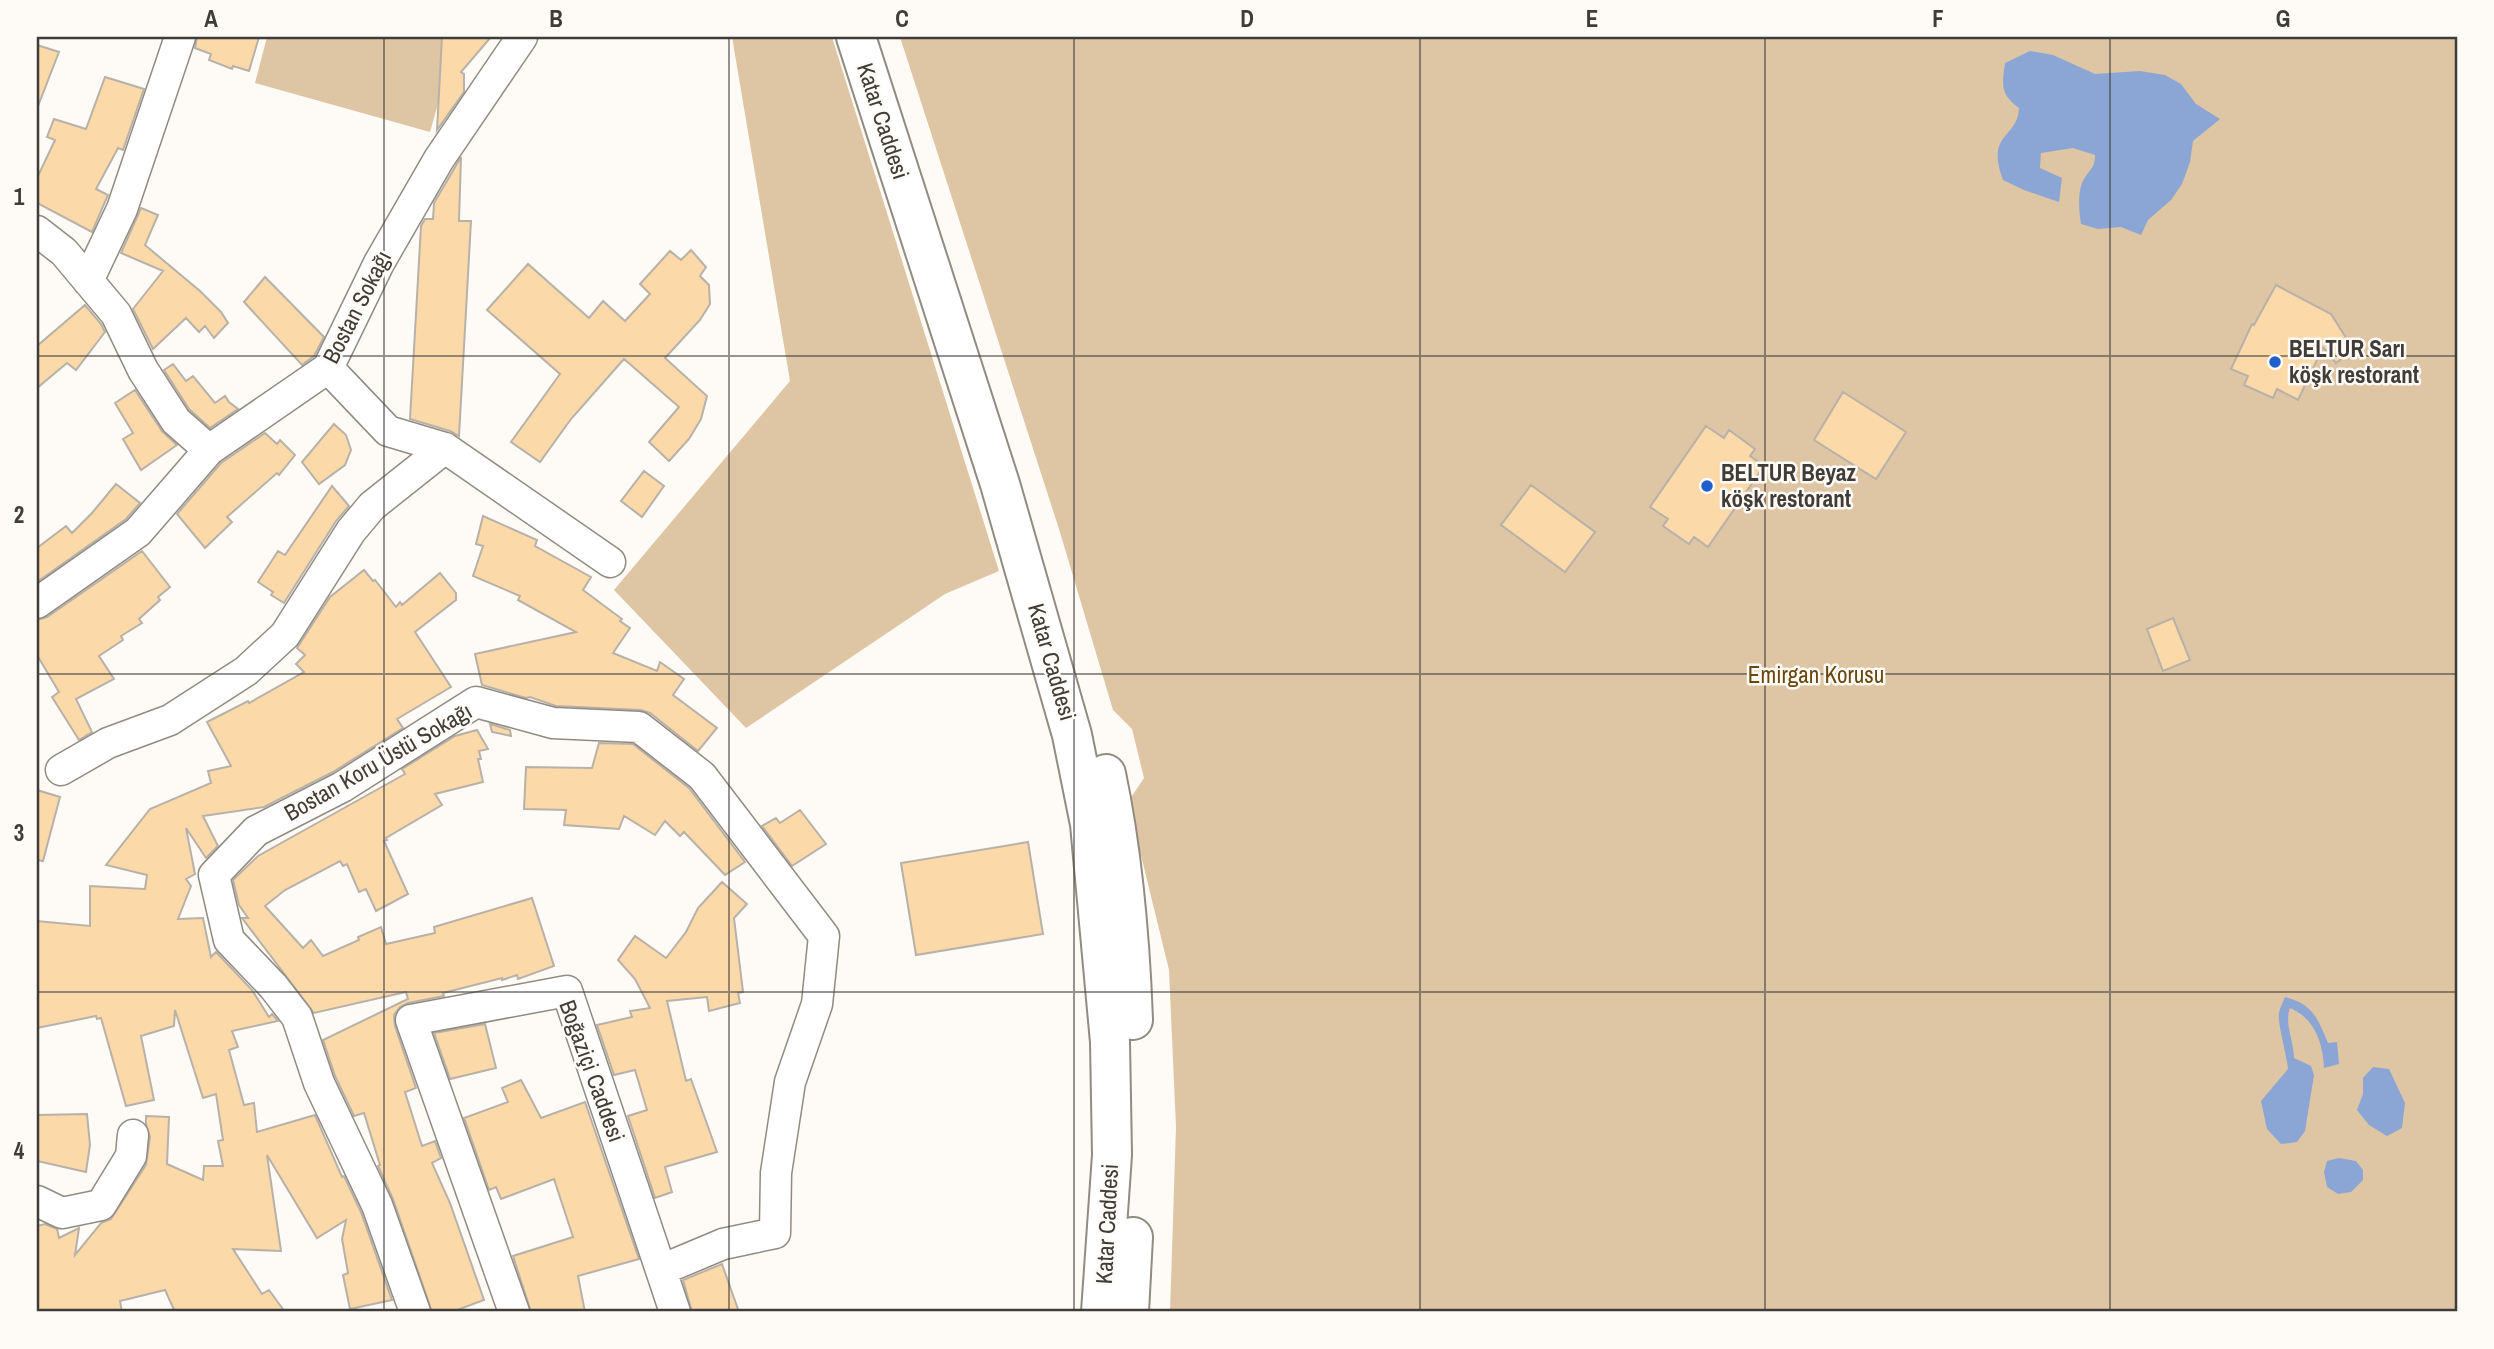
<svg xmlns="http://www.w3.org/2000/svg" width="2494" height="1349" viewBox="0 0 2494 1349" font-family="'Archivo Narrow',sans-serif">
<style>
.green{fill:#dec5a3}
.water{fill:#8ba6d4}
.building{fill:#fcd9a8;stroke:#b8b1a8;stroke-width:2}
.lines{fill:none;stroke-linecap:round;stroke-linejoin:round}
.minor-casing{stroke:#918b82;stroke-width:33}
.primary-casing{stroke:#918b82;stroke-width:42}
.minor{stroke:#fff;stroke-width:30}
.primary{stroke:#fff;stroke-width:38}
.grid{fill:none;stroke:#3f3c39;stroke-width:2;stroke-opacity:0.55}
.poi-dot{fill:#1e5fcb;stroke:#fefbf7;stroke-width:2.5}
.labels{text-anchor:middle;stroke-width:5;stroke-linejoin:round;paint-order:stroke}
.street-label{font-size:23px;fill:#3f3c39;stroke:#fefbf7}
.poi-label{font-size:23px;font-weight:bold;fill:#3f3c39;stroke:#fefbf7;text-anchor:start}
.park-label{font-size:23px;fill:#69480d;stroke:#fefbf7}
.neatline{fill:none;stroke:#3f3c39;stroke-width:2.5}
.grid-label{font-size:23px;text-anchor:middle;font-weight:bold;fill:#3f3c39}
</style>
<rect width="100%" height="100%" fill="#fefbf7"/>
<path class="green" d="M267,37H457L430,132L255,83Z
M732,37H832L999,571L945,594L746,728L614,590L790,381Z
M900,37H2457V1312H1170L1176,1127L1169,970L1128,802L1144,778L1132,729L1113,710L1059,529Z"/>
<path class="water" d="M2030,51L2053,55L2095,74L2140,71L2165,75L2181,84L2196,104L2220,119L2193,141L2190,162L2182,184L2171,200L2148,220L2141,235L2121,227L2098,229L2081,224C2079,211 2077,191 2084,179C2090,169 2095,168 2095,155L2073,148L2041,153L2040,168L2062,178L2059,202L2024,190L2003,180C1985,132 2018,139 2019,108C2000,94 2002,85 2005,63Z
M2285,997C2313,1004 2318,1019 2328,1043L2337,1042L2339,1064L2324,1068C2323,1042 2314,1018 2290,1008C2284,1024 2294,1041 2294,1058L2311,1066L2314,1075L2305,1131L2297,1142L2281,1144L2267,1129L2261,1101L2288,1069C2287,1056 2277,1022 2279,1013C2280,1008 2283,1002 2285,997Z
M2373,1067L2389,1069L2405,1103L2402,1128L2387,1136L2369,1125L2357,1110L2363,1094V1078Z
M2339,1158L2356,1161L2363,1170V1180L2351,1192L2338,1194L2327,1187L2324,1172L2327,1161Z"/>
<path class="building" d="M197,37H259L249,71L233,66L232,69L209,60L211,54L195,48Z
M442,37H491L461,72L464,74V92L437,130Z
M37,45L59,52L38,106H37Z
M105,77L144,89L123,150L118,148L96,189L108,195L92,232L37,203V178L55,140L47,137L54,119L86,129Z
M461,157L459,221H471L459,436L450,431L410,419L421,226L425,219H433L434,203Z
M141,208L158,215L145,245L200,291L221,312L228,323L214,338L205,326L199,332L186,318L153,349L133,309L163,271L121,253Z
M691,250L706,267L700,276L709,285L710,304L700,320L665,358L707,396L701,419L689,439L669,461L649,442L679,407L624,359L571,419L540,462L511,442L560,374L487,310L528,264L589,318L603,301L625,321L650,294L640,284L670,251L681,260Z
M265,277L324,337L314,356L302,365L244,302Z
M2276,285L2331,314L2353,349L2336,363L2323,347L2298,400L2277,389L2273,398L2244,385L2248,376L2231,369L2252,324L2254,325Z
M85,305L101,324L105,332L76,370L67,363L37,388V346Z
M173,364L186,381L193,376L215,403L225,396L229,402L238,409L210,428L189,409L164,370Z
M135,390L162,431L177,445L141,470L123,439L133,433L115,403Z
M1843,392L1906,432L1876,479L1814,440Z
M334,424L346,435L351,450L345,465L319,484L302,462Z
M1706,426L1724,438L1729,430L1755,449L1750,456L1764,466L1708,547L1694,537L1689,544L1663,526L1668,519L1650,507Z
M265,433L277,444L280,440L295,455L279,475L277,473L227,517L232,522L205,548L177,514L221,463Z
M644,471L664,486L642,517L621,501Z
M116,484L140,503L126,519L37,582V548L66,526L72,533L92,513Z
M1531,485L1595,532L1565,572L1501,525Z
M332,486L349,506L336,521L284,603L271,595L273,592L258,582L278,551L285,555Z
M483,516L537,540L535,546L591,577L583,590L622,619L620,621L630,628L613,653L657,671L660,662L684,679L673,695L717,728L698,751L650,713L641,710L556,706L530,697L526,698L482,685L475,654L576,632L518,600L520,596L473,576L483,546L476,544Z
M142,551L170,587L158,597L160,600L139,619L142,623L121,636L123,640L99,656L114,679L76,699L92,732L79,740L52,697L59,692L37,655V620L47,617Z
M364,570L373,581L375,580L396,607L400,602L402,605L440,573L456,593V600L415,632L451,687L397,719L403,728L333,772L264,807L203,816L218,846L206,858L186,828L195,874L186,879L191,886L178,919L203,918L211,957L216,952L252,990L269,1017L272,1014L278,1021L232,1031L238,1047L229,1050L244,1105L254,1103L257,1132L315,1115L342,1177L344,1176L361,1212L392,1300L350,1309L343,1275L348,1273L342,1239L346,1220L317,1238L267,1155L281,1251L233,1249L262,1294L269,1290L285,1312H175L165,1290L120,1301L122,1312H37V1226L45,1224L57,1229L59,1238L79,1228L75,1255L101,1223L111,1219L146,1165L150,1137L146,1124V1116L169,1117L167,1164L203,1180L204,1166H223L218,1141L223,1140L216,1094L203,1098L175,1010L174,1026L141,1036L154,1100L126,1106L101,1018L97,1019L96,1016L37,1028V921L90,926V886L145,889L147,875L106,865L150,809L211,783L208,771L231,766L207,722L248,701L249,703L304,672L296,664L305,655L297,648L330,597Z
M2173,618L2190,660L2163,671L2147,629Z
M490,724L510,730L511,736L492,732Z
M477,730L488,749L479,751L481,759H478L483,782L435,794L442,805L386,838L387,840L384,841L408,894L376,911L366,889L359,892L347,864L343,866L340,861L285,890L265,906L303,948L311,940L323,956L359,940L358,937L381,927L386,944L435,933L434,927L532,898L554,966L518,979L517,975L502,980V978L443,993L444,996L408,1003L400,1007L394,1015L395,1026L416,1088L405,1092L422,1146L435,1141L441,1158L432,1163L450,1203L484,1300L452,1312H432L393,1199L378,1166L380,1165L364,1113L354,1116L335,1076L323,1040L408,999L406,992L314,1013L242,918H248L239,905L233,880L258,856L405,774L402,769L455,736Z
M599,743L633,744L689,788L745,862L725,875L684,832L680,836L665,821L655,835L624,816L619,829L564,825L566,810L524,809L526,767L592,768Z
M37,790L60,797L43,861L37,860Z
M800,810L826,844L792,866L762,826L776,818L780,823Z
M1028,842L1043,934L916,955L901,863Z
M722,882L747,904L734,918L743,992L738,993L740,1003L709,1011L707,997L667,1001L686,1081L691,1079L717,1152L665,1167L672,1192L655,1198L628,1116L647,1110L635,1070L614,1075L597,1025L632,1017L630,1011L650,1008L635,979L618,960L635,936L666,958L686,932L698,908Z
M485,1024L496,1068L450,1079L434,1033Z
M521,1080L541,1118L585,1102L639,1259L578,1276L585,1312H531L513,1256L573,1237L554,1179L501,1199L496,1187L489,1190L464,1118L508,1102L502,1088Z
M87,1114L90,1145L86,1172L37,1161V1115Z
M722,1264L739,1312H692L683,1280Z"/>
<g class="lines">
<g class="minor-casing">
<path id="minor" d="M37,231L64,252L116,314L143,370L176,421L209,450
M88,281L122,209L180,37
M328,368L388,431L445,448L610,562
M37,603L138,532L209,450L328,368L379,263L439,159L522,37
M61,770L108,743L170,720L246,671L285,635L351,531L372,506L445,448
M37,1201L62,1213L101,1205L131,1156L133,1135
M415,1312L377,1205L319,1083L297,1017L273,986L229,940L214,875L256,831L342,787L476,702L553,723L639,727L702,776L824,936L817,1004L790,1082L776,1173L775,1233L723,1244L661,1270
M514,1312L411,1020L567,991L675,1312"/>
</g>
<g class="primary-casing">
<path id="primary" d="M856,37L1000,484L1072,735L1090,824L1110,1042L1112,1155L1101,1312
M1106,774C1123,855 1130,937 1133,1020
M1129,1312L1133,1237"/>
</g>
<use href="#minor" class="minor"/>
<use href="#primary" class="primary"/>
</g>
<path class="grid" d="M384,37V1312M729,37V1312M1074,37V1312M1420,37V1312M1765,37V1312M2110,37V1312M37,356H2457M37,674H2457M37,992H2457"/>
<g class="poi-dot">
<circle cx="2275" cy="362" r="7"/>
<circle cx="1707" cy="486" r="7"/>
</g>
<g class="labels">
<g class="street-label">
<text transform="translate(883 121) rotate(72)" y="8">Katar Caddesi</text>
<text transform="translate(357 307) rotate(-63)" y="8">Bostan Sokağı</text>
<text transform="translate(1052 662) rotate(74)" y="8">Katar Caddesi</text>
<text transform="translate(378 762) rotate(-30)" y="8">Bostan Koru Üstü Sokağı</text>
<text transform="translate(592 1071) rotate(70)" y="8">Boğaziçi Caddesi</text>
<text transform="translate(1107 1224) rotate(-87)" y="8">Katar Caddesi</text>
</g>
<g class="poi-label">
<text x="2289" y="357">BELTUR Sarı<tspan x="2289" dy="26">köşk restorant</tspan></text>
<text x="1721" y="481">BELTUR Beyaz<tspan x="1721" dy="26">köşk restorant</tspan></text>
</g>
<g class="park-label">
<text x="1816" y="683">Emirgan Korusu</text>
</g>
</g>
<rect width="2494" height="1349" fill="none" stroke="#fefbf7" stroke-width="77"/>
<rect x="38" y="38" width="2418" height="1272" class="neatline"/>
<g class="grid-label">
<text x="211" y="27">A</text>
<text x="556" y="27">B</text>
<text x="902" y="27">C</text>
<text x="1247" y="27">D</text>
<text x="1592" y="27">E</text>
<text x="1938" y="27">F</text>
<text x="2283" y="27">G</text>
<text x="19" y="205">1</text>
<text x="19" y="523">2</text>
<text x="19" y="841">3</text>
<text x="19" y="1159">4</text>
</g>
</svg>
